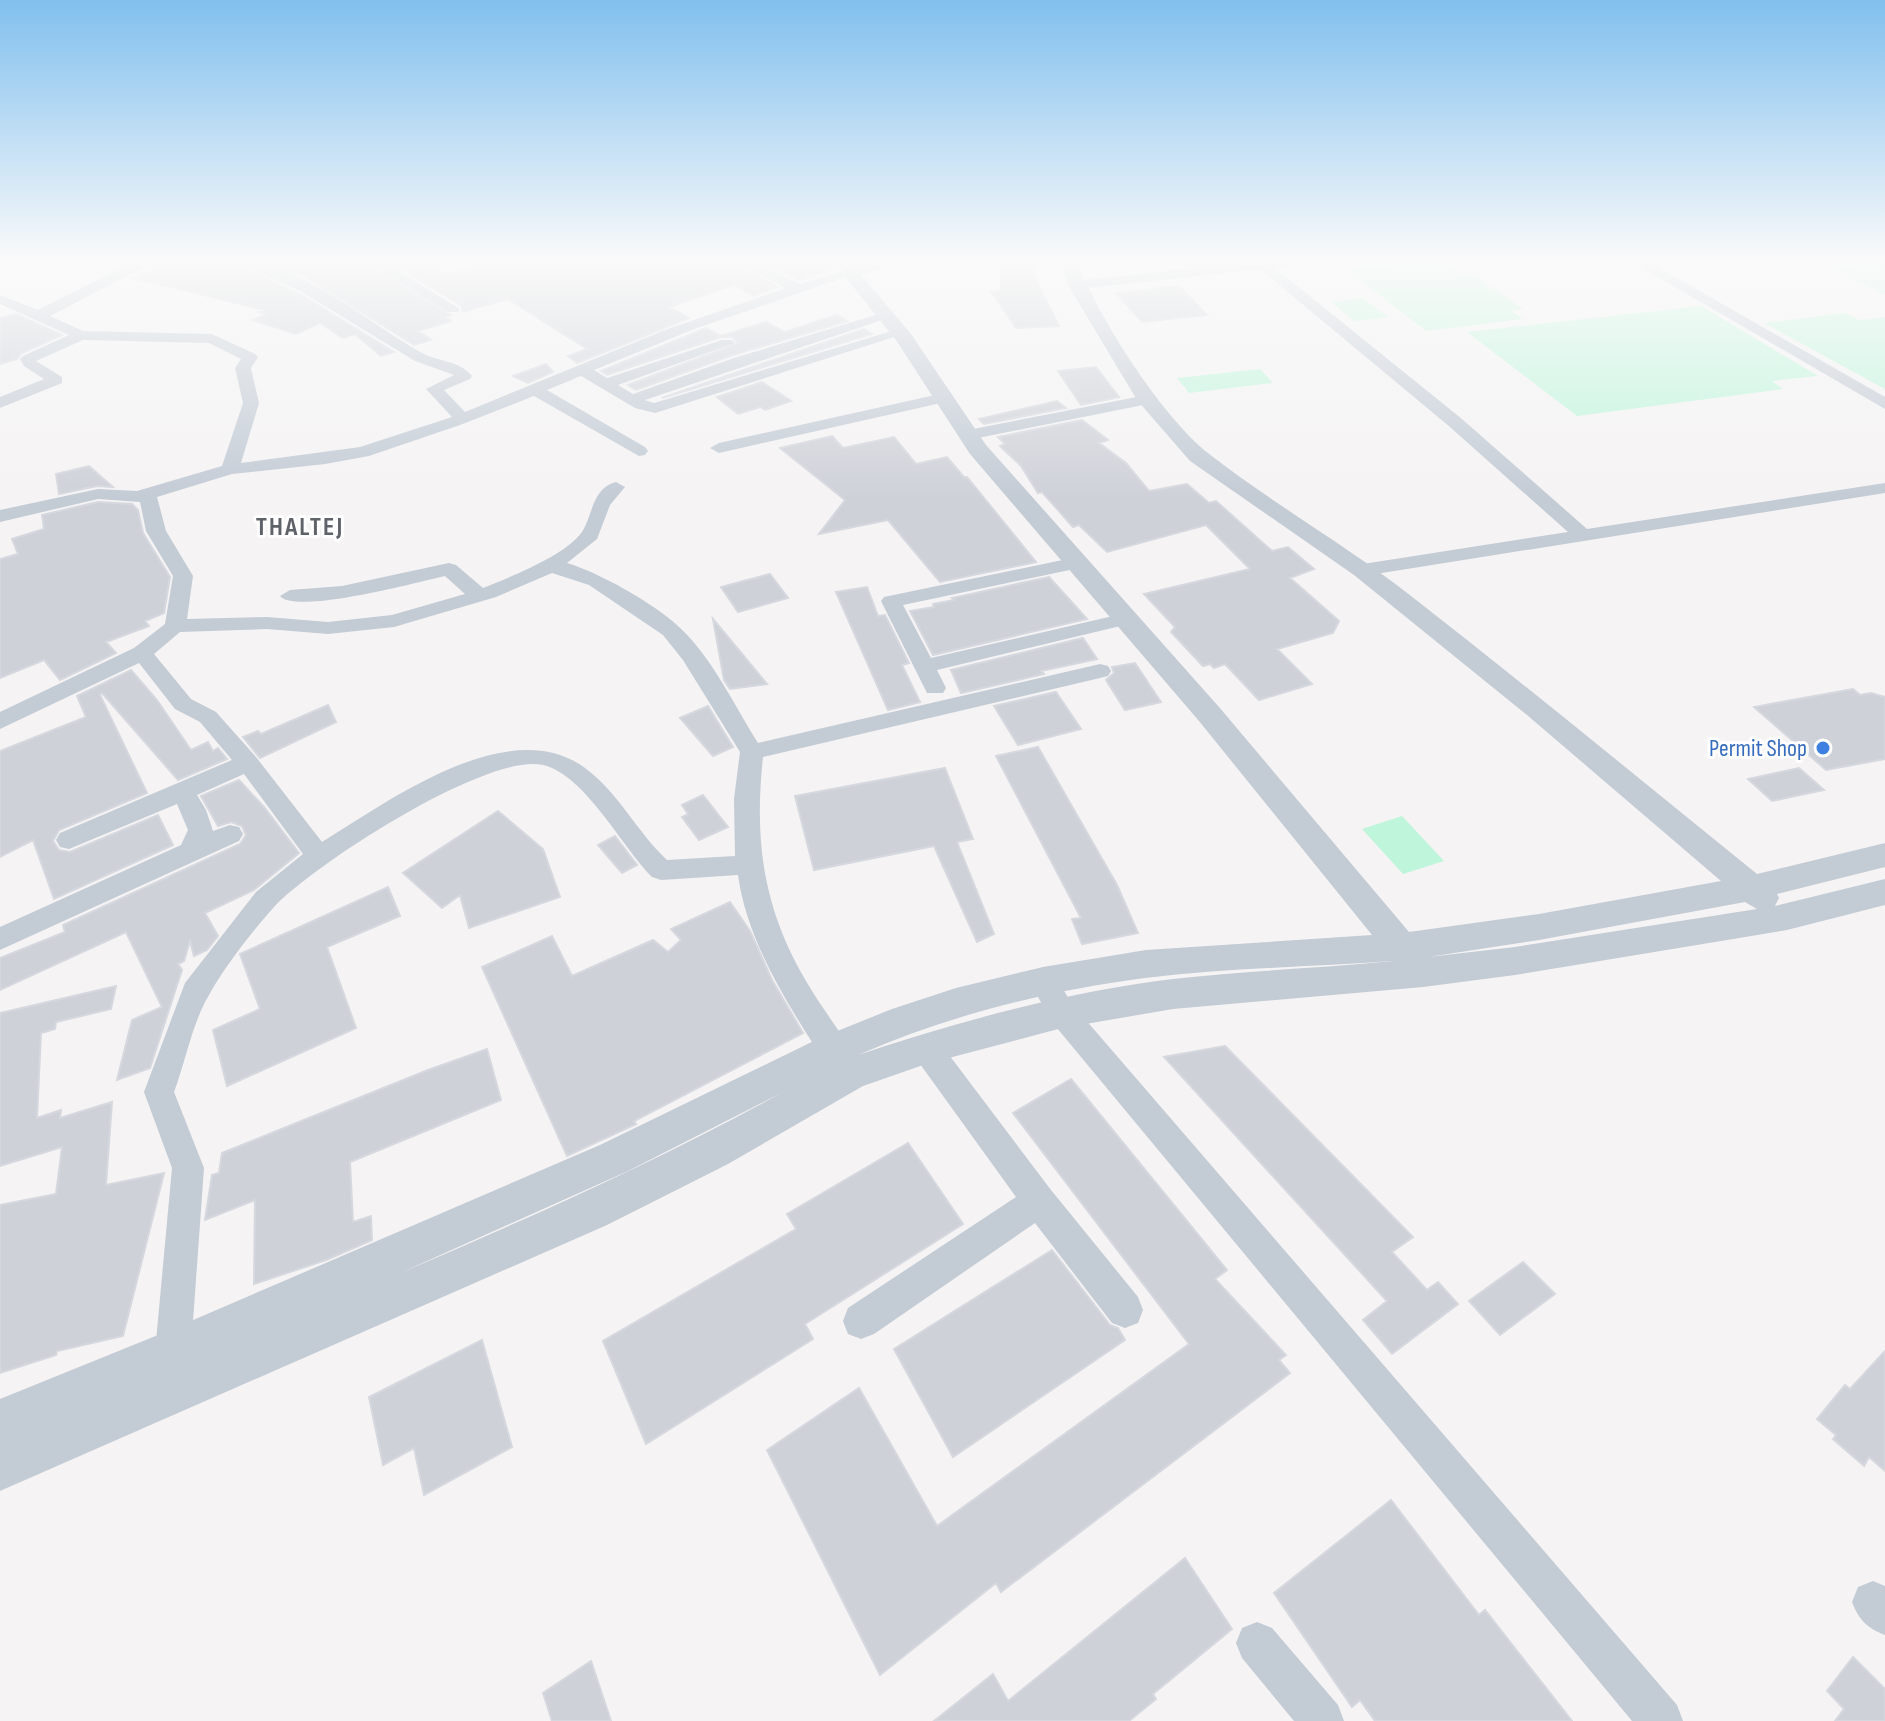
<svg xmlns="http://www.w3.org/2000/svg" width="1885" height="1721" viewBox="0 0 1885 1721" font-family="'Sofia Sans Condensed',sans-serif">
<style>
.green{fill:#bff5db}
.building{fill:#ced1d8;stroke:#d6d8df;stroke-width:2}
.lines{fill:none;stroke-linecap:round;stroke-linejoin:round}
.minor{fill:#c3cbd5;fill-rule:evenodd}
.tertiary{fill:#c3cbd5;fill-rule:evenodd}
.shop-dot{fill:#3f7fe0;stroke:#fff;stroke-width:3}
.labels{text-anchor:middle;stroke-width:6;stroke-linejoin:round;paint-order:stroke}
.shop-label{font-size:24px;fill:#366cbe;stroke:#fff;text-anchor:end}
.far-district-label{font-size:26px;font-weight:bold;letter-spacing:2px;fill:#5e6269;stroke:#fff}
</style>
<rect width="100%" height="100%" fill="#f5f3f3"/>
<path class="green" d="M1431,260L1437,264L1445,263L1463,275L1472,274L1523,309L1511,311L1523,319L1426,331L1346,269Z
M1885,261V295L1831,268Z
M1363,298L1388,317L1355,321L1331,302Z
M1701,306L1818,376L1772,381L1783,389L1577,416L1467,332Z
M1845,313L1859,320L1885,317V389L1764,323Z
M1260,369L1273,383L1189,393L1177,378Z
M1402,816L1444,861L1403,874L1362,829Z"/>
<path class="building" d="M179,258H224L301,295L394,352L381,356L355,334L343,338L320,323L296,334L252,320L267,314L259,312L264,310L133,278Z
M254,258H357L451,315L445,317L451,321L418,331L431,340L414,345L305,277Z
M383,258H423L448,275L507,258H725L778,287L753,296L734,285L669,307L689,318L577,363L568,356L587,349L508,299L462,312V306Z
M753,258H852L853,263L799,280Z
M999,258H1031L1035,278L1059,326L1016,328L991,291H1001Z
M1179,286L1207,315L1142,322L1116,293Z
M16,314L62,335L22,353L17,359L0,364V318Z
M836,315L847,321L733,355L636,390L628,385L738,343L732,337H721L607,375L601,371L706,328L721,336L766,322L785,332Z
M864,329L872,334L662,398Z
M546,364L553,372L528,383L513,376Z
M1096,367L1119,397L1081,405L1058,371Z
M762,382L791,401L765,410L760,407L738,414L717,397Z
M1057,401L1066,408L984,424L979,419Z
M1082,420L1108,440L1099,443L1126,463L1149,491L1187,484L1209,503L1216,501L1272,551L1288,547L1314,569L1290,578L1339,621L1333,633L1277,649L1312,684L1259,700L1225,664L1214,668L1210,664L1203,666L1171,632L1175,627L1144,594L1250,569L1206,525L1107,552L1079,525L1073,527L1042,492L1038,493L1021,466L1000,446L1005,444L998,437Z
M832,436L843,448L894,437L916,464L947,457L964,477H967L1036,562L940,582L888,520L819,534L845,500L780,448Z
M89,466L113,487L97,486L59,494L56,474Z
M98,502L132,504L138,510L143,533L170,577L164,613L145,621L149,626L106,642L116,653L60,680L44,660L0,678V559L18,554L12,539L44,529L42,515Z
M770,574L788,598L738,612L721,587Z
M1049,577L1087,619L933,655L910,611L934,607L933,604L954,600L952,598Z
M867,587L878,616L885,615L909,663L902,665L920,702L888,710L836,592Z
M713,619L767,684L730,689L724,680Z
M1083,638L1097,659L1041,671L1044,674L961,693L951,670Z
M1135,663L1161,702L1125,710L1106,680L1114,673L1112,667Z
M131,670L157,700L191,750L208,742L213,751L218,748L227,759L178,780L102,693L100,695L147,793L59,830L53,841L59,850L70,852L158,815L173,845L54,899L33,840L0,857V751L86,717L77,696Z
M1853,689L1860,695L1871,693L1885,697V759L1826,770L1754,707Z
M1056,692L1081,729L1018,745L994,706Z
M328,705L336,722L260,758L243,737L258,731L261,734Z
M708,706L733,747L713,756L680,718Z
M1038,747L1117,885L1138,933L1082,944L1072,919L1081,918L996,756Z
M945,768L973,839L957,842L994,934L977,942L934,846L814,870L795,796Z
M1799,768L1824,790L1772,801L1748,779Z
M239,780L264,807L299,853L254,890L205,913L218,936L207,950L194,956L190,941L184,961L178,964L182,970L150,1068L117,1080L132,1020L162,1007L126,932L0,990V958L65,932L63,925L240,844L246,835L242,826L231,822L218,826L201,796Z
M703,795L728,827L699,840L682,817L688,814L682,805Z
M498,811L543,849L560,897L469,928L460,895L442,908L403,873Z
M615,836L637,865L622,873L598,845Z
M388,887L400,916L327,947L356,1028L227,1086L213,1030L260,1009L240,954Z
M730,902L750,931L772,980L803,1033L634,1121L636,1124L567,1156L482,967L552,936L572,976L653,940L668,952L681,940L671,929Z
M116,986L111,1009L56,1022L55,1029L41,1033L37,1118L61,1110L60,1118L112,1102L106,1185L164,1173L123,1336L57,1351L56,1355L0,1373V1205L56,1194L62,1147L0,1166V1013Z
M1225,1046L1413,1237L1392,1252L1427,1290L1438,1282L1458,1304L1392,1354L1363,1320L1387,1301L1164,1057Z
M487,1049L501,1100L350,1162L353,1222L371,1216L372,1240L326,1260L254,1284L255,1200L205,1220L212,1175L219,1173L222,1153L428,1070Z
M1071,1079L1227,1270L1215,1279L1286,1355L1279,1360L1290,1373L1001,1592L996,1583L880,1675L767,1450L859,1388L937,1526L1189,1344L1013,1113Z
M908,1143L963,1224L805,1324L813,1339L646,1444L603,1341L796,1229L787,1214Z
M1052,1250L1110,1325L1118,1328L1125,1340L953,1457L894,1349Z
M1523,1262L1555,1294L1500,1335L1469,1301Z
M482,1340L512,1447L424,1495L414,1448L383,1465L369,1397Z
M1885,1351V1471L1869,1457L1864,1466L1833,1439L1836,1435L1817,1419L1845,1385L1850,1389Z
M1391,1500L1479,1615L1485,1610L1572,1721H1375L1360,1700L1352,1707L1274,1593Z
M1185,1558L1232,1629L1153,1694L1156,1699L1129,1721H934L993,1674L1008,1701Z
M1853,1657L1885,1689V1721H1835L1844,1709L1827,1691Z
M591,1661L611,1721H552L543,1693Z"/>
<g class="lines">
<path class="minor" d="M150,258H171L133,273L50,316L83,331L212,334L255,354L258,357L251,368L259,403L241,463L360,447L452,417L426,389L454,375L415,361L302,292L227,258C295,258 365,321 422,353C439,362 459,360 472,376L470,379L444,390L465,412L665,330L786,288L728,258H746L800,284L850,269L857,273L697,328L594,370L607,378L722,340H732L735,343L618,385L633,394L734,358L882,313H892L894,316L645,400L654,403L895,330H905L907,333L655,413L635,408L581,376L547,390L645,447L648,451L645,455L639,456L534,396L460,425L369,456L325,464L232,474L157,497L166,531L193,576L187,619L267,617L328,622L392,615L465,594L445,576C418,582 296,615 280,596L290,590L342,586L449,563L456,565L483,588C510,577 565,556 582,532C593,515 592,488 616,482L625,487L610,505L597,539L567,563C600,573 653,603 678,626C712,657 734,705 758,743L1100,664L1108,666L1111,671L1108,676L1100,678L763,757C754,841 763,908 806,981C822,1009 844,1035 858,1064L854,1073L843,1077L832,1073C794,1014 748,947 738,875L661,880L652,877C622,847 585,775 543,765C487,752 313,865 274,907C254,929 223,969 209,995C193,1021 185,1063 174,1092L204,1168L190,1363L185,1376L172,1381L159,1376L154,1363L172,1168L144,1092L185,983L256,892L303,854L244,774L197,795L206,810L213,831L230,825L239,827L243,834L239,841L0,950V927L181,845L188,830L177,804L69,849L60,847L56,840L60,833L232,760L200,722L175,709L139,663L0,729V712L134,648L165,624L173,576L146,531L140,502L98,499L0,522V510L98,489L137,491L222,466L243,403L235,368L241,359L209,343L83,340L36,361L62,377V383L0,408V397L44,379L24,366L20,359L23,356L69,335L0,304V295L38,310L123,267ZM552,573L589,585L663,635L683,660L740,752L734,799L735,856L667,860C637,832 618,792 585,768C509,712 389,801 322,842L256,757L216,712L191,699L154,654L180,632L267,629L328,634L394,627L496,597Z
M360,258H377L460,309L458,312H448Z
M1288,258H1334L1327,262L1275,268L1462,419L1587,529L1885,483V493L1363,576L1356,574L1353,570L1363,564L1568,532L1450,427L1260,269L1077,289L1070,285L1077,281Z
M1625,258H1642L1885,397V409Z
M944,393L950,395V401L719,453L710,448L719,443Z
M1147,395L1155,400L1153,403L968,440L959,435L968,430Z
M1077,557L1084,559L1087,563L1084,567L903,605L931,658L1126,613L1133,615L1136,619L1133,623L937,670L946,688L943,693H927L881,601L884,597Z
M1043,969L1053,973L1072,1004L1677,1705L1683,1721H1632L1052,1022L1029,981L1033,973Z
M926,1035L937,1039L1051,1190L1138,1297L1143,1310L1138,1323L1125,1328L1112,1323L1035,1223L874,1334L861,1339L848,1334L843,1321L848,1308L1016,1197L915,1057L911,1048L915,1039Z
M1873,1581L1885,1586V1635C1867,1628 1859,1620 1852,1602L1858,1587Z
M1257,1622L1272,1628L1338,1705L1344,1721H1294L1242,1658L1236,1643L1242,1628Z"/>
<path class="tertiary" d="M883,258H909L861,275L911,334L986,445L1219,707L1409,932L1539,914L1721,881L1527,715L1354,575L1190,461L1137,400L1068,285L1060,258H1076C1095,313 1162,417 1208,453C1273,504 1346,545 1411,596C1528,687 1642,781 1757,874L1885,843V867L1777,894L1779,898L1775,906L1885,879V905L1787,930L1515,975L1423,987L1173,1009L1062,1028L926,1064L863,1086L728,1164L607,1225L0,1491V1399L163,1333L600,1145L820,1038L892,1009L956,988L1043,967L1146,950L1372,935L1199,721L970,454L896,340L842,273L844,269ZM1745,902L1757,909L1515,947L1428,957L1539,940ZM1393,961C1320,968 1246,971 1173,979C1066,992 960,1021 858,1055C950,1015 1046,991 1145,978C1226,968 1311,967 1393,961ZM783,1092C658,1161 529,1218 398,1274L628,1171Z"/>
</g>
<linearGradient id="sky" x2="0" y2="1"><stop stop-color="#81c0ee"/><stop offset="0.52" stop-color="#fafafa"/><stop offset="1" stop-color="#fafafa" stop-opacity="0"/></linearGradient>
<rect width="1885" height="499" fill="url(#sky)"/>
<circle class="shop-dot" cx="1823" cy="748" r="8"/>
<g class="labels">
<g class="shop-label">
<text x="1807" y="756">Permit Shop</text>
</g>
<g class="far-district-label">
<text x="300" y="535">THALTEJ</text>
</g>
</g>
</svg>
